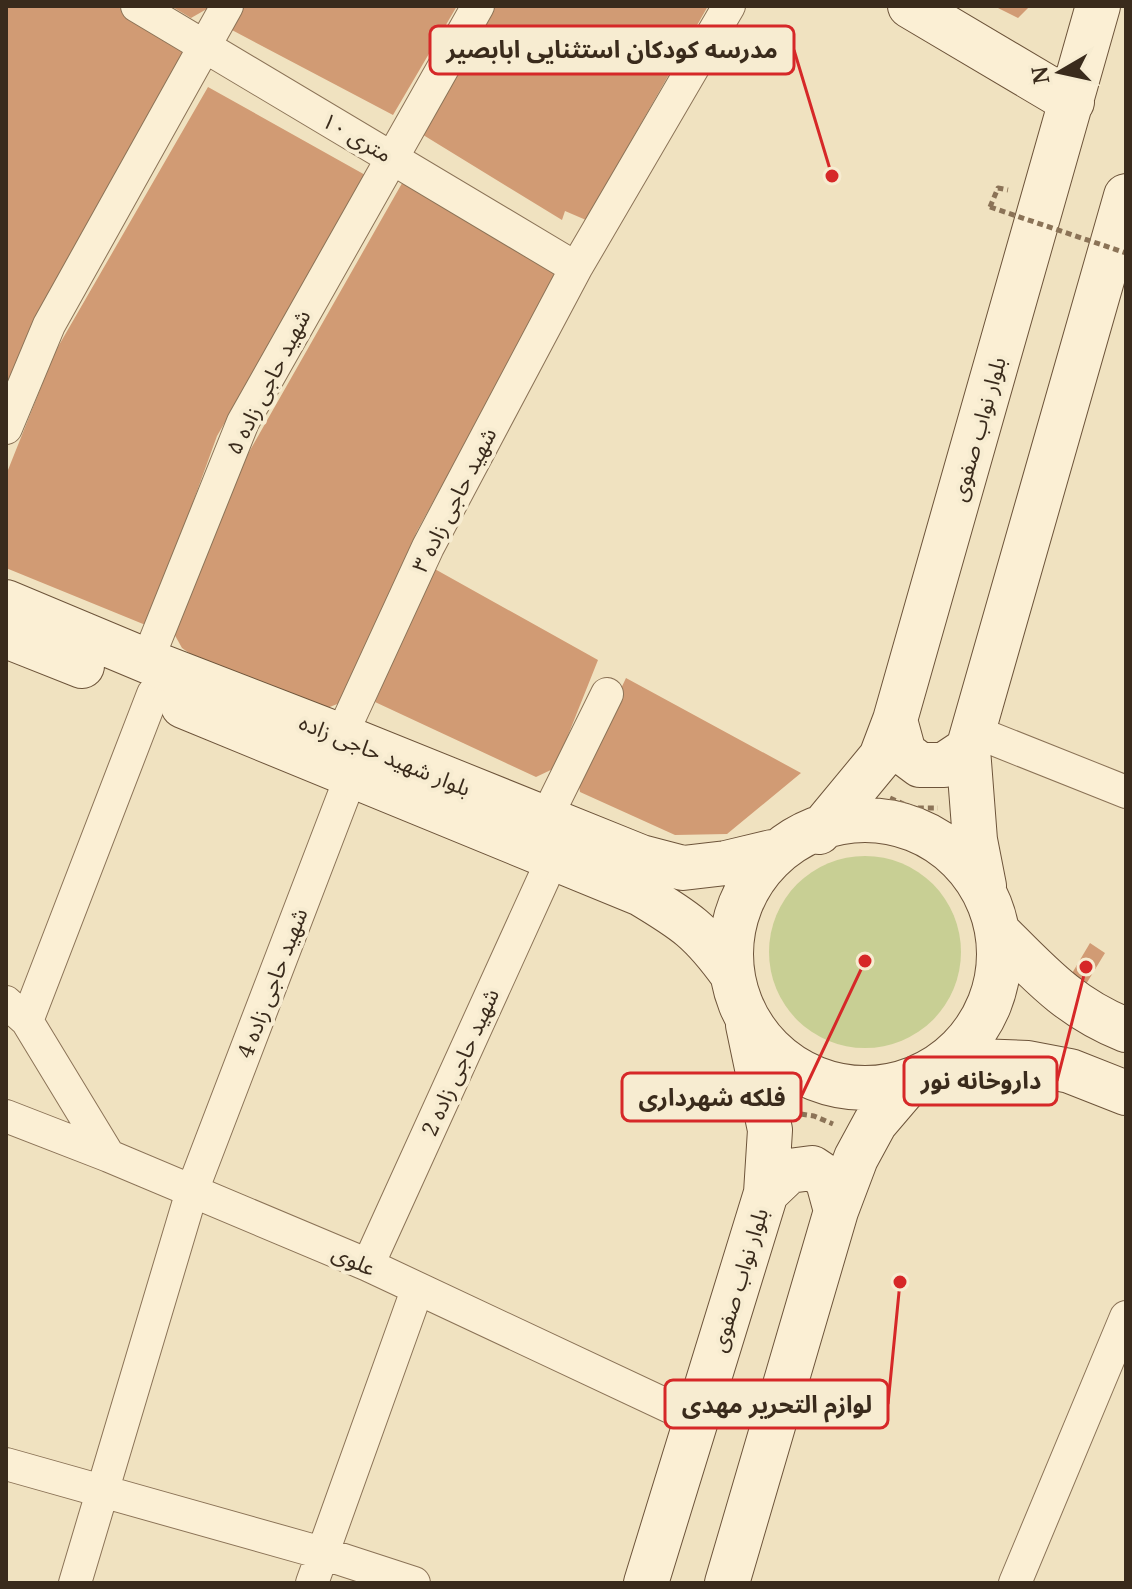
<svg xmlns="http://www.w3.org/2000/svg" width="1132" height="1589" viewBox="0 0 1132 1589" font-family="'Noto Serif','Noto Sans Arabic',serif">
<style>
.green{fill:#c8cf94}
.building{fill:#d19b74}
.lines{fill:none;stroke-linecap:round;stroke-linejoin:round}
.street-casing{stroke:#8b7357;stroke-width:34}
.secondary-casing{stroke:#6d543a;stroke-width:46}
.path{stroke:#8b7357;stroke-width:5;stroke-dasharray:6 4;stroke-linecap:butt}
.street{stroke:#fbefd4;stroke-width:32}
.secondary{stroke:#fbefd4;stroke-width:44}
.path-bridge{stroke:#8b7357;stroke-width:5;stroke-dasharray:6 4;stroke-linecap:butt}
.labels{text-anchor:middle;stroke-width:8;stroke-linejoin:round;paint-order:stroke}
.street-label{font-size:22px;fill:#3a2b1c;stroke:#f7ecd1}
.leader{fill:none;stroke:#d62828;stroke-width:3}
.callout-dot{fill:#d62828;stroke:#f7ecd1;stroke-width:3}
.callout{fill:#f7ecd1;stroke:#d62828;stroke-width:3}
.callout-label{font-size:24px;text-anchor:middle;font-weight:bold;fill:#3a2b1c}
</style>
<rect width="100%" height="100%" fill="#f0e2c0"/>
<path class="green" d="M769 952a96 96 0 1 1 192 0a96 96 0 1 1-192 0Z"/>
<path class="building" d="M6,6H116L188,47L25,341L6,386Z
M171,6H212L191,18Z
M244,6H457L393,115L230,29Z
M493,6H708L586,220L565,211L562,220L420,133Z
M994,6H1030L1018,18Z
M208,87L367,176L217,436L148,626L6,568V475L55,352Z
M405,178L561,269L417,531L345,701L322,710L192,655L182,648L172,630L241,466Z
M433,568L598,660L555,768L536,777L375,702Z
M626,678L801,773L727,834L675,835L580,792L578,779Z
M1090,943L1105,953L1080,994L1068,980Z"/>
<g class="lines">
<g class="street-casing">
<path id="street" d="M137,6L576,268
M6,428L49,325L227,6
M147,661L243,422L478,6
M973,731L1126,792
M341,736L428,547L576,268L729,6
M545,820L607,694
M6,1002L27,1021L109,1156
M27,1021L153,694
M6,1116L109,1156L368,1265L696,1419
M368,1265L553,858
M6,1464L322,1553L414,1583
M75,1583L192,1191L351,776
M312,1583L417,1290
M1015,1583L1126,1317"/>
</g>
<g class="secondary-casing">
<path id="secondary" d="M910,6L1072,102
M6,602L147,661L341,736L641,857L683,868L726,863L772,852
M6,636L82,666
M183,706L641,894C686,921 701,931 732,974
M895,720L904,753L920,765H944L968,749
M731 954a134 134 0 1 1 268 0a134 134 0 1 1-268 0Z
M819,832L881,757L895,720L1098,6
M984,886L975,840L968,749L1126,196
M998,932C1040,974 1070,1008 1126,1030
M949,1060L1028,1063L1070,1071L1126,1093
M766,1193L789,1171L812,1168L827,1178L836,1211
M646,1583L766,1193L770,1130L748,1025
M727,1583L836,1211L856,1158L875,1123L910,1082"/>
</g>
<path class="path" d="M990,207L998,188L1008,190
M890,798L912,808H938
M801,1114L814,1116L833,1124"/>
<use href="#street" class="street"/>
<use href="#secondary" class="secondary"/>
<path class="path-bridge" d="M990,207L1126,253"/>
</g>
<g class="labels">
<g class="street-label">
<text transform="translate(357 137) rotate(30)" y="8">۱۰ متری</text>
<text transform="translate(268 382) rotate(-63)" y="8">شهید حاجی زاده ۵</text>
<text transform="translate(978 429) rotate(-74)" y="8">بلوار نواب صفوی</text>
<text transform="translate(454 500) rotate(-63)" y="8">شهید حاجی زاده ۳</text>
<text transform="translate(385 755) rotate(22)" y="8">بلوار شهید حاجی زاده</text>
<text transform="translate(272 983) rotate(-69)" y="8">شهید حاجی زاده 4</text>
<text transform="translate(460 1062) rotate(-66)" y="8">شهید حاجی زاده 2</text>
<text transform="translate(354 1260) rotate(24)" y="8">علوی</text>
<text transform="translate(739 1280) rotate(-73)" y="8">بلوار نواب صفوی</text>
</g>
</g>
<path class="leader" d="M832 176L794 50M1086 967L1057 1081M865 961L801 1097M900 1282L888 1404"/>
<g class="callout-dot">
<circle cx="832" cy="176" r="8"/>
<circle cx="1086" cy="967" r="8"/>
<circle cx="865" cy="961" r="8"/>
<circle cx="900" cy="1282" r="8"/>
</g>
<g class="callout">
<rect x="430" y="26" width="364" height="48" rx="8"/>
<rect x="904" y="1057" width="153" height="48" rx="8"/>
<rect x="622" y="1073" width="179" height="48" rx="8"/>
<rect x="665" y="1380" width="223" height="48" rx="8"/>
</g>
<g class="callout-label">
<text x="612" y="58">مدرسه کودکان استثنایی ابابصیر</text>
<text x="981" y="1089">داروخانه نور</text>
<text x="712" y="1106">فلکه شهرداری</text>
<text x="777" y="1413">لوازم التحریر مهدی</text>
</g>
<rect width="1132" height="1589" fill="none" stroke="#3a2b1c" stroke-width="16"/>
<g transform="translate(1060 72) rotate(261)" stroke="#f7ecd1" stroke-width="6" paint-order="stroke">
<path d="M0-6L14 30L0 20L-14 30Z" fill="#3a2b1c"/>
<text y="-12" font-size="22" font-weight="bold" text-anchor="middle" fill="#3a2b1c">N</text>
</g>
</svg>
